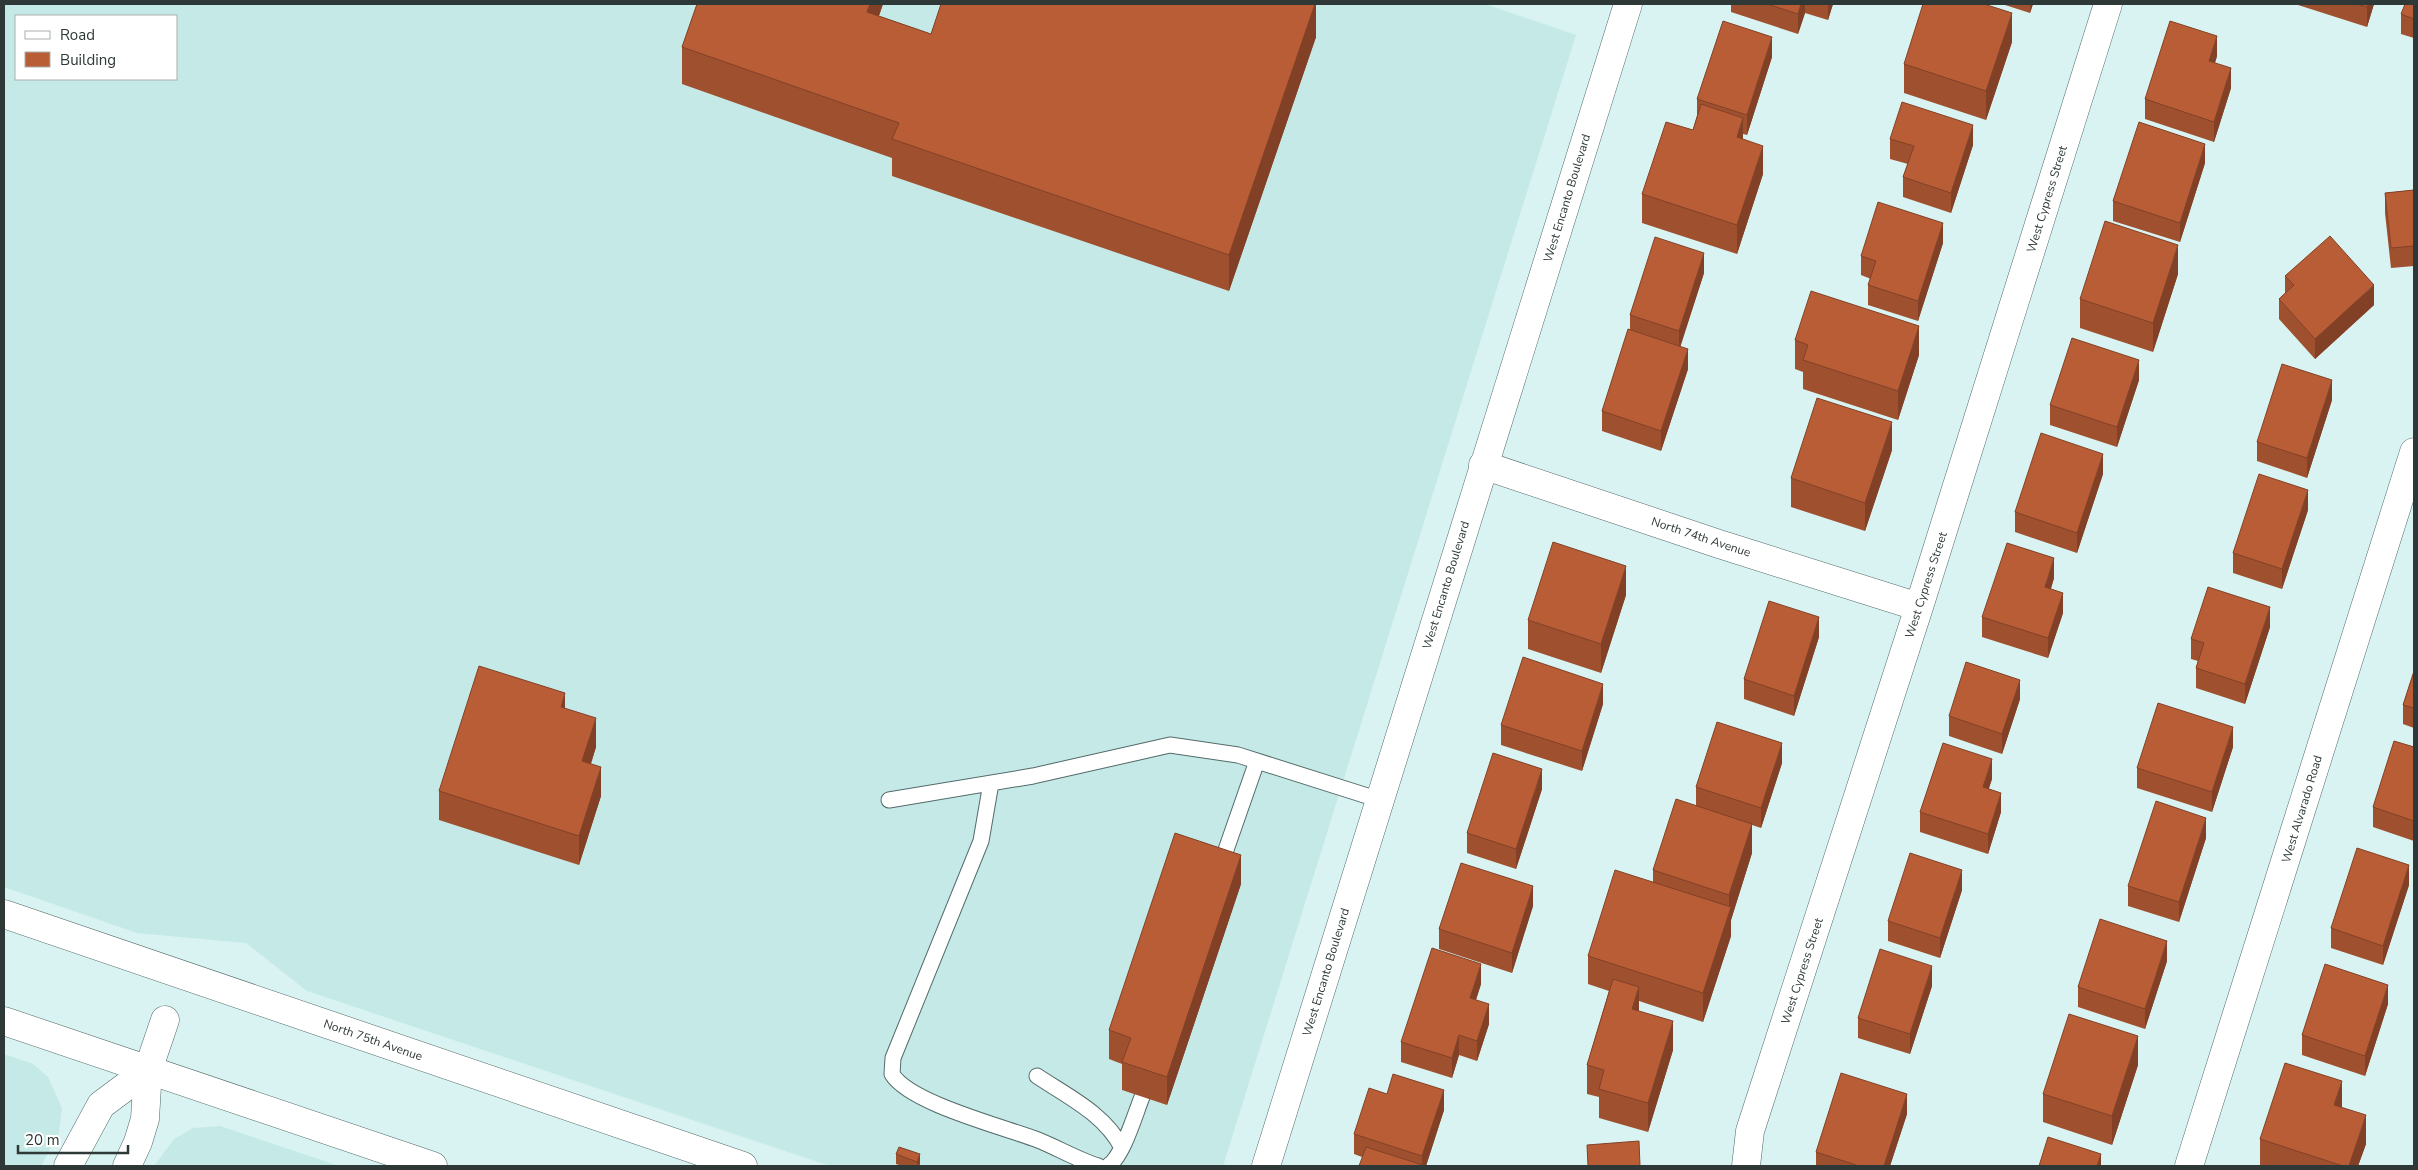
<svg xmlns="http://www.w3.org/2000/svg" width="2418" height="1170" viewBox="0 0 2418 1170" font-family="'Nunito Sans',sans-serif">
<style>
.built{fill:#c5e9e6;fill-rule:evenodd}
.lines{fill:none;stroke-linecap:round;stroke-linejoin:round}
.service-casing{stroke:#536b6a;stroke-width:17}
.minor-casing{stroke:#536b6a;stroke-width:29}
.tertiary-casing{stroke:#536b6a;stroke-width:29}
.secondary-casing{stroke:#536b6a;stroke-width:29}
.service{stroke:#fff;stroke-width:15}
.minor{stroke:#fff;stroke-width:28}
.tertiary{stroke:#fff;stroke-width:28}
.secondary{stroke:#fff;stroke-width:28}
.wall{fill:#9f502f}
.shaded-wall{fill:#824126}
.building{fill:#b95d37;stroke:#824126}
.labels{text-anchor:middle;stroke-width:5;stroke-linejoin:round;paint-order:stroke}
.street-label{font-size:12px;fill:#2d3837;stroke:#fff}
</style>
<rect width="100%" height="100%" fill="#d8f3f1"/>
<path class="built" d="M4,4H1485L1576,35L1223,1166H830L307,991L246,943L137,933L4,887ZM16,16H176V79H16Z
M4,1054L33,1064L48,1077L62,1108L59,1133L41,1166H4Z
M220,1126L339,1166H154L174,1139L193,1128Z"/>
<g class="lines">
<g class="service-casing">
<path id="service" d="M991,783L981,841L893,1058L892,1074C909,1103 1004,1127 1038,1140C1058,1148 1078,1160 1098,1166
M889,800L1033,776L1170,745L1238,755L1380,800
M1220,867L1257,761
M1037,1076C1067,1096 1105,1114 1122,1148
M1108,1166C1123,1157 1135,1114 1142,1097"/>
</g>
<g class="minor-casing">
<path id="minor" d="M1483,465L1719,544L1919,607
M68,1166L101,1105L148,1070
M127,1166L138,1142L145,1119L148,1070L165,1020
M1746,1166L1750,1131L1919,607L2108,4
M2189,1166L2414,452"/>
</g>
<g class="tertiary-casing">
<path id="tertiary" d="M1266,1166L1628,4"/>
</g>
<g class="secondary-casing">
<path id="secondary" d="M4,914L743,1166
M4,1021L433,1166"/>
</g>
<use href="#service" class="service"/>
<use href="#minor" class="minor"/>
<use href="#tertiary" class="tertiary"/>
<use href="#secondary" class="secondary"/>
</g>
<path class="wall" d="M697,4H883L879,16L931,34L1316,4V37L1229,291L892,176V158L682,84V47Z
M1731,4H1833L1828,20L1805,13L1798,34L1731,12Z
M2002,4H2033L2030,13Z
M2298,4H2374L2367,27L2298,5Z
M2414,4V38L2401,34V14Z
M2012,42L1986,120L1904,93V64Z
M2217,56L2215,63L2231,88L2214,142L2145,119V99Z
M1772,57L1747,135L1743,134V139L1763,174L1737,254L1642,223V194L1693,130L1697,116V99Z
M1890,139L1973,145L1951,213L1903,197V177L1908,164L1890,159Z
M2205,163L2180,242L2113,221V201Z
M2414,190V266L2391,268L2385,213V193Z
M1943,243L1918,321L1868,305V285L1871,279L1861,275V256Z
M1704,273L1680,346L1688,369L1661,451L1602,431V411L1630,330V315Z
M2178,274L2153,352L2080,328V299Z
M2285,276L2374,305L2315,359L2279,319V299L2285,293Z
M1795,340L1919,355L1898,420L1803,389V372L1795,369Z
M2139,380L2117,447L2050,425V405Z
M2332,400L2307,478L2257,461V442Z
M1892,450L1865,531L1791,507V478Z
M2103,474L2077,553L2015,532V512Z
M2308,510L2282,589L2233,573V553Z
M2054,578L2051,589L2063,613L2048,658L1982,637V617Z
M1626,595L1601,673L1528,649V620Z
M2270,627L2245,704L2196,688V668L2198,661L2191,659V639Z
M1819,637L1794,716L1744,699V679Z
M2414,671V728L2403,724V705Z
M2020,699L2002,754L1949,736V716Z
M1603,704L1582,771L1501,745V725Z
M565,708L596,747L591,764L601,796L579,865L439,820V791Z
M2233,747L2212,812L2137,788V768Z
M2414,747V841L2373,827V807Z
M1782,763L1761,828L1752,825V853L1731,920V936L1703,1022L1639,1001V1011L1673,1050L1648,1132L1599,1118V1097L1587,1094V1065L1609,991L1588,984V956L1653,882V870L1696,805V787Z
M1992,779L1989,788L2001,812L1988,854L1920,832V812Z
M1542,789L1516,869L1467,853V833Z
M2206,838L2179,922L2128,906V886Z
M1241,884L1167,1105L1122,1090V1064L1109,1059V1030Z
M2409,885L2383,965L2331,948V928Z
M1962,890L1940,958L1888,941V921Z
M1533,906L1512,973L1439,949V929Z
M2167,961L2145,1029L2078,1007V987Z
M1481,984L1476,1000L1489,1024L1477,1061L1459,1055L1452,1078L1401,1062V1042Z
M1932,986L1910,1054L1858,1038V1018Z
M2388,1004L2365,1076L2302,1055V1035Z
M2138,1065L2112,1145L2043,1122V1094Z
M1387,1094L1444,1110L1426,1166L1362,1157L1354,1154V1134Z
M1907,1114L1890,1166H1816V1152Z
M2260,1139L2366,1144L2358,1166H2260Z
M896,1154H920L919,1166H902L896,1164Z"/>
<path class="shaded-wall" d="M870,4H883L867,49V12Z
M1315,4H1316V37L1229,291V255Z
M1801,4H1805V13L1798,34V14Z
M1828,4H1833L1828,20Z
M2030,4H2033L2030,13Z
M2368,4H2374L2367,27V7Z
M2012,13V42L1986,120V91Z
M2217,36V56L2209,81V61Z
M1772,37V57L1747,135V115Z
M2231,68V88L2214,142V122Z
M1743,118V147L1737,137Z
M1973,125V145L1951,213V193Z
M2205,144V163L2180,242V223Z
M1763,146V174L1737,254V225Z
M1943,223V243L1918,321V301Z
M2178,245V274L2153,352V323Z
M1704,253V273L1679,351V331Z
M2374,285V305L2315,359V339Z
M1919,326V355L1898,420V391Z
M1688,349V369L1661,451V431Z
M2139,360V380L2117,447V427Z
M2332,380V400L2307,478V458Z
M1892,422V450L1865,531V503Z
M2103,454V474L2077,553V533Z
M2308,490V510L2282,589V569Z
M2054,558V578L2045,607V587Z
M1626,566V595L1601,673V644Z
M2063,593V613L2048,658V638Z
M2270,607V627L2245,704V684Z
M1819,617V637L1794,716V696Z
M2020,680V699L2002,754V734Z
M1603,684V704L1582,771V751Z
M565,693V722L561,707Z
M596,718V747L582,790V761Z
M2233,727V747L2212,812V792Z
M1782,743V763L1761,828V808Z
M1992,759V779L1983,806V787Z
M601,767V796L579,865V836Z
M1542,769V789L1516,869V849Z
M2001,793V812L1988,854V834Z
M2206,818V838L2179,922V902Z
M1752,824V853L1731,920V936L1703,1022V993L1729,911V895Z
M1241,855V884L1167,1105V1077Z
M2409,865V885L2383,965V946Z
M1962,870V890L1940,958V938Z
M1533,886V906L1512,973V953Z
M2167,941V961L2145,1029V1009Z
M1481,964V984L1470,1018V998Z
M1932,966V986L1910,1054V1034Z
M2388,985V1004L2365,1076V1056Z
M1639,987V1016L1632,1009Z
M1489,1004V1024L1477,1061V1041Z
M1673,1021V1050L1648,1132V1103Z
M1459,1035V1055L1452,1078V1058Z
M2138,1036V1065L2112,1145V1116Z
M2342,1081V1110L2334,1105Z
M1444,1090V1110L1426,1166H1422V1156Z
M1907,1094V1114L1890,1166H1884Z
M2366,1115V1144L2358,1166H2349Z
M920,1154V1164L919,1166H917V1162Z
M2101,1154V1166H2097Z"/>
<path class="building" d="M697,4H870L867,12L931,34L941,4H1315L1229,255L892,139L899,123L682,47Z
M1767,4H1801L1798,14Z
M1923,4H1984L2012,13L1986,91L1904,64Z
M2356,4H2368L2367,7Z
M2405,4H2414V19L2401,14Z
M1723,21L1772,37L1747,115L1697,99Z
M2170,21L2217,36L2209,61L2231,68L2214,122L2145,99Z
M1902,102L1973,125L1951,193L1903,177L1914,146L1890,139Z
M1701,104L1743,118L1737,137L1763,146L1737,225L1642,194L1666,122L1693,130Z
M2139,122L2205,144L2180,223L2113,201Z
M2414,190V246L2391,248L2385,193Z
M1878,202L1943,223L1918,301L1868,285L1876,261L1861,256Z
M2105,221L2178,245L2153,323L2080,299Z
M2330,236L2374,285L2315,339L2279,299L2294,285L2285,276Z
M1655,237L1704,253L1679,331L1630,315Z
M1811,291L1919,326L1898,391L1803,360L1808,345L1795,340Z
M1628,329L1688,349L1661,431L1602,411Z
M2072,338L2139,360L2117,427L2050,405Z
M2282,364L2332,380L2307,458L2257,442Z
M1817,398L1892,422L1865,503L1791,478Z
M2041,433L2103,454L2077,533L2015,512Z
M2259,474L2308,490L2282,569L2233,553Z
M1553,542L1626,566L1601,644L1528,620Z
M2007,543L2054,558L2045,587L2063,593L2048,638L1982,617Z
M2208,587L2270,607L2245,684L2196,668L2204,643L2191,639Z
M1769,601L1819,617L1794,696L1744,679Z
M1523,657L1603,684L1582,751L1501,725Z
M1966,662L2020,680L2002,734L1949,716Z
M479,666L565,693L561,707L596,718L582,761L601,767L579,836L439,791Z
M2414,671V708L2403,705Z
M2158,703L2233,727L2212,792L2137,768Z
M1717,722L1782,743L1761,808L1696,787Z
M2394,741L2414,747V821L2373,807Z
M1943,743L1992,759L1983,787L2001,793L1988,834L1920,812Z
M1493,753L1542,769L1516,849L1467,833Z
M1676,799L1752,824L1729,895L1653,870Z
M2156,801L2206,818L2179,902L2128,886Z
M1175,833L1241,855L1167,1077L1122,1062L1131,1038L1109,1030Z
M2357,848L2409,865L2383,946L2331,928Z
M1910,853L1962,870L1940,938L1888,921Z
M1461,863L1533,886L1512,953L1439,929Z
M1615,870L1731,907L1703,993L1588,956Z
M2100,919L2167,941L2145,1009L2078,987Z
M1432,948L1481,964L1470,998L1489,1004L1477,1041L1459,1035L1452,1058L1401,1042Z
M1880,949L1932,966L1910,1034L1858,1018Z
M2325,964L2388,985L2365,1056L2302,1035Z
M1613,979L1639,987L1632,1009L1673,1021L1648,1103L1599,1089L1604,1070L1587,1065Z
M2069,1014L2138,1036L2112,1116L2043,1094Z
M2285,1063L2342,1081L2334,1105L2366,1115L2349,1166H2343L2260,1139Z
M1841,1073L1907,1094L1884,1166H1859L1816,1152Z
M1393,1074L1444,1090L1422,1156L1354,1134L1369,1088L1387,1094Z
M2048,1137L2101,1154L2097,1166H2039Z
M1639,1141L1640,1166H1588L1587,1145Z
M899,1147L920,1154L917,1162L896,1154Z
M1366,1147L1426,1166H1359Z"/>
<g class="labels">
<g class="street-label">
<text transform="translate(1567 198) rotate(-73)" y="4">West Encanto Boulevard</text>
<text transform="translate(2047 199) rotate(-73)" y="4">West Cypress Street</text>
<text transform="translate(1701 537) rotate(18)" y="4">North 74th Avenue</text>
<text transform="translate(1446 585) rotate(-73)" y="4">West Encanto Boulevard</text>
<text transform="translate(1926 585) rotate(-72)" y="4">West Cypress Street</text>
<text transform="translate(2302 809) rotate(-73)" y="4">West Alvarado Road</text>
<text transform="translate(1802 971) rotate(-72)" y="4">West Cypress Street</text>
<text transform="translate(1326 972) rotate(-73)" y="4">West Encanto Boulevard</text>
<text transform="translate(373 1040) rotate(19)" y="4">North 75th Avenue</text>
</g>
</g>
<rect width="2418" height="1170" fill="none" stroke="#2d3837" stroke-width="10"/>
<rect x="15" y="15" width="162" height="65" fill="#ffffff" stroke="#abafaf"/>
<rect x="25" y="31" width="25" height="8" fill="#ffffff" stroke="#abafaf"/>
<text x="60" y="40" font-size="15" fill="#2d3837">Road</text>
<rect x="25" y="52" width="25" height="15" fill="#b95d37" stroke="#abafaf"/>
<text x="60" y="65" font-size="15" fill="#2d3837">Building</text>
<path d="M18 1145v8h110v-8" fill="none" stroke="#2d3837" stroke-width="2.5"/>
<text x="25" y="1145" font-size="15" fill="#2d3837" stroke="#ffffff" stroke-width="4" paint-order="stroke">20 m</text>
</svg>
